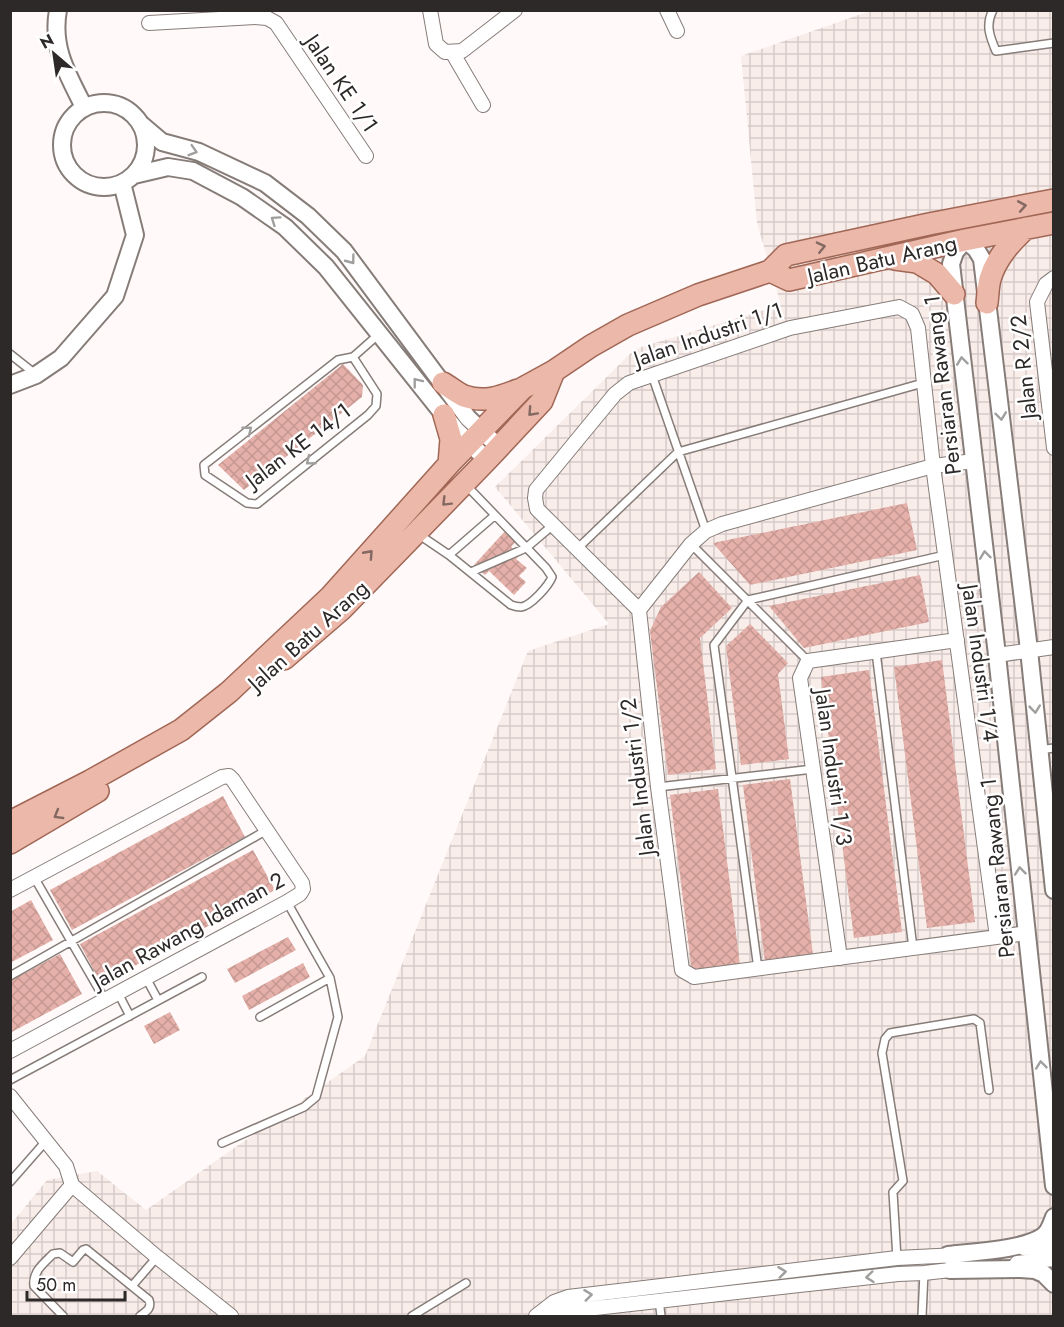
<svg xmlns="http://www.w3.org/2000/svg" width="1064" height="1327" viewBox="0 0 1064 1327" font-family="Jost,sans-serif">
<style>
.industrial{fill:url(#industrial-grid)}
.building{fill:url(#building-cross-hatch)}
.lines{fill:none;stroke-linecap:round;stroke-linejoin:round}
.service-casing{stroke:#867d79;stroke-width:10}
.minor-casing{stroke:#867d79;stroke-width:16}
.tertiary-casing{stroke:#867d79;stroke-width:20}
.primary-casing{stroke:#a16756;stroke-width:24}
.service{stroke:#fff;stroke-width:7}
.minor{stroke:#fff;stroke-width:14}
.tertiary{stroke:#fff;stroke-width:16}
.primary{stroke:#ecb8a9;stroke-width:21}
.oneway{stroke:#a09f9e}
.oneway2{stroke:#836962}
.labels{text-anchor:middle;stroke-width:5;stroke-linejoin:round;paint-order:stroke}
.street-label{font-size:22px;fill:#2d2928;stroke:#fff}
</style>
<defs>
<pattern id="industrial-grid" width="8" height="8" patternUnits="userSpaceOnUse" patternTransform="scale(1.5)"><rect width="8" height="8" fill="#f9ede9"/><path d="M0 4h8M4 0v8" fill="none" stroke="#d6cbc8"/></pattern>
<pattern id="building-cross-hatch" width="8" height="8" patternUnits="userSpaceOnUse" patternTransform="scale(1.5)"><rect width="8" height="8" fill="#e4b0a9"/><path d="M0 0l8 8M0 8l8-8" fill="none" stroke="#c49791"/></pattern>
</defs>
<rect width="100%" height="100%" fill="#fffaf9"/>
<path class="industrial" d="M870,11H1053V1316H11V1224L47,1180L97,1171L146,1210L365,1056L528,651L609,624L495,487L635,349L781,305L757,223L741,56Z"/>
<path class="building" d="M343,364L363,385L362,397L244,490L218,465Z
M907,503L917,550L750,585L713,543Z
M506,530L517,540L511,547L520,555L516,559L527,568L519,576L526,582L514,595L489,571L485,575L474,565Z
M699,572L732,608L700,638L716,769L668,775L650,631L661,607Z
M920,575L929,622L804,648L769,606Z
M750,624L788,663L778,674L789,759L741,765L726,646Z
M942,660L975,922L927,928L894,667Z
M869,670L902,932L854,938L821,677Z
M790,779L813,955L765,962L743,785Z
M718,789L740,965L692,971L670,795Z
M223,796L245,837L72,930L50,890Z
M253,850L275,890L101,984L80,944Z
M31,900L53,940L10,963V912Z
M288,937L296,950L235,983L227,969Z
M60,954L82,994L10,1033V981Z
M303,963L310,977L249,1010L242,996Z
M170,1012L180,1030L154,1044L144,1026Z"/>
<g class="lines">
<g class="service-casing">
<path id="service" d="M993,10C985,25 990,37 996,51L1054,43
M10,354L34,373
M353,357L377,394L376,406L368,415L257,504L247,503L205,475L204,465L338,360L353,357L379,334
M652,375L706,531
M418,534L449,555L511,605C514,606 519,607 521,607C531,606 549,585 552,577L546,568L466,485
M691,544L808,661
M577,549L678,452L923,383
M449,555L494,516
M471,572L526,548L553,525
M876,652L913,948
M1039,750L1054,748
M658,787L813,769
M34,877L105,1000
M758,969L714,645L748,600L945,555
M10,976L267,830
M146,978L158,1000
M118,993L130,1016
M260,1017L330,978
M10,1080L202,977
M222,1143L304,1107L316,1097L338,1017L330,978L287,902
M10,1182L46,1141
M897,1259L893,1192L903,1181L882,1053L885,1039L890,1033L974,1019L980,1023L989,1090
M132,1286L157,1257
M659,1300L661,1316
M63,1316L34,1286C32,1272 44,1263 53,1254L60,1253L73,1262L83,1250L86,1249L149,1300C152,1309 146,1311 140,1316
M412,1316L466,1283
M922,1316L924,1273"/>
</g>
<g class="minor-casing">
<path id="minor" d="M430,10L436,44L445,52L462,51L515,10
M667,10L677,31
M149,23L255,17L267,18L276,23L366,156
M452,52L483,105
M1054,278L1046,284L1037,302L1054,448
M974,461L933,466L722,524L706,531L691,544L639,610L658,787L682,970L694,977L1027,933
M639,610L537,509L535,498L536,490L615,394L629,383L790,328L899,307L912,314L918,328L933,466L997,937
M997,655L1054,647
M10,890L222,777L229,776L233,780L302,883L303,889L300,894L287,902L10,1051
M840,958L800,678L808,661L957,640
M10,1096L66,1166L72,1185L157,1257L231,1316
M1024,1248L1054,1245
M10,1258L72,1185
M1017,1263L1054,1259
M536,1316L554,1302L568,1297L897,1258L957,1255
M555,1316L559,1314L569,1311L898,1274L924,1273L959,1269"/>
</g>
<g class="tertiary-casing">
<path id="tertiary" d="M58,10C51,48 68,75 84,107
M62 145a42 42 0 1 1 84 0a42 42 0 1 1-84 0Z
M142,125L162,142L199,152L265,183L308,216L344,251L468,418L499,447
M134,175L168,167L193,171L242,197L285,227L326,267L444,415L456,430L487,460
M10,385L36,375L61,358L115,296L135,235L122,183
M1054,890L1029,650L982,259L976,249L965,240L955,252L951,264L997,655L1054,1186
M948,1255C972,1252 1022,1250 1042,1237C1049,1233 1051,1225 1054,1217
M950,1270L1020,1269L1035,1270L1044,1274L1054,1284"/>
</g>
<g class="primary-casing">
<path id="primary" d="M895,259L917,262L937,274L954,294
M770,271L786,255L929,224L1054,200
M987,303C988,295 988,286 990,279C996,258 1011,242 1026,228
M443,383C450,387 457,393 464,396C484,403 500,397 518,390
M444,415L451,439L449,464
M284,659L342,609L487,460L542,401L554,371
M10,822L90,781L181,730L229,692L330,597L449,464L523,388L554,371L591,346L628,325L698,295L770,271L789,280L965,240L1054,223
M10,843L98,791"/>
</g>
<use href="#service" class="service"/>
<use href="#minor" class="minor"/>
<use href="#tertiary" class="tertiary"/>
<use href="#primary" class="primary"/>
</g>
<defs><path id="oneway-chevron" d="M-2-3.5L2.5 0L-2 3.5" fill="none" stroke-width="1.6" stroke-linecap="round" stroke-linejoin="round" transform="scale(1.5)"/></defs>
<g class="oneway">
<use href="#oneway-chevron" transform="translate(193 151) rotate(17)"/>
<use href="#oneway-chevron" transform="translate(275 220) rotate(-145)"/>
<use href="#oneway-chevron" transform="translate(351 260) rotate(53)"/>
<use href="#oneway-chevron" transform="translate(962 361) rotate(-97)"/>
<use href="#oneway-chevron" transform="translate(417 382) rotate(-128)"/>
<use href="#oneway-chevron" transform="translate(1001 416) rotate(83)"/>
<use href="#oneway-chevron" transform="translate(248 430) rotate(-38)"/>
<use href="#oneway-chevron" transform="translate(310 461) rotate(141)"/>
<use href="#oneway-chevron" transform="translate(985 555) rotate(-97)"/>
<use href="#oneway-chevron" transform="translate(1035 709) rotate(84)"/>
<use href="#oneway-chevron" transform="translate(1020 871) rotate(-96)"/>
<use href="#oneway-chevron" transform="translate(1041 1065) rotate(-96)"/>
<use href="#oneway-chevron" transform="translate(782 1272) rotate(-7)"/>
<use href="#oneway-chevron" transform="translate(870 1277) rotate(174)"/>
<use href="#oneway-chevron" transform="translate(588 1295) rotate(-7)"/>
</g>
<g class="oneway2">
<use href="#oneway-chevron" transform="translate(1022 206) rotate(-10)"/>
<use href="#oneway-chevron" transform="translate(821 247) rotate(-13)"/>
<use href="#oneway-chevron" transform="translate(532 412) rotate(133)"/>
<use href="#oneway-chevron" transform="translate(446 502) rotate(135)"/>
<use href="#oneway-chevron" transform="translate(369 554) rotate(-48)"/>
<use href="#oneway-chevron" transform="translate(58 815) rotate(150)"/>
</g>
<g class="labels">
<g class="street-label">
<text transform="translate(342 83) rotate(56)" y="8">Jalan KE 1/1</text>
<text transform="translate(882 259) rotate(-13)" y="8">Jalan Batu Arang</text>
<text transform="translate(708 334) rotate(-19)" y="8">Jalan Industri 1/1</text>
<text transform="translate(1023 367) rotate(-96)" y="8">Jalan R 2/2</text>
<text transform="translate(942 385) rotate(-97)" y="8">Persiaran Rawang 1</text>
<text transform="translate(298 445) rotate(-37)" y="8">Jalan KE 14/1</text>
<text transform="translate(308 635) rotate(-42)" y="8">Jalan Batu Arang</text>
<text transform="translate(981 663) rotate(82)" y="8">Jalan Industri 1/4</text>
<text transform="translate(834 767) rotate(82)" y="8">Jalan Industri 1/3</text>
<text transform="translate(637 777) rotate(-97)" y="8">Jalan Industri 1/2</text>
<text transform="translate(997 868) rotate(-96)" y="8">Persiaran Rawang 1</text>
<text transform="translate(188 930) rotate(-29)" y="8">Jalan Rawang Idaman 2</text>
</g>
</g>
<rect width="1064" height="1327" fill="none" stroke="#2d2928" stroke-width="24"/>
<g transform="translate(54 54) rotate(331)" stroke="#ffffff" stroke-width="4.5" paint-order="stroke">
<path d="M0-4.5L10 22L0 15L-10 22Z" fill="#2d2928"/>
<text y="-9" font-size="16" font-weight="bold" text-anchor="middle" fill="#2d2928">N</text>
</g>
<path d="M27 1291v9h98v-9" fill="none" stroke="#2d2928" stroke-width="3"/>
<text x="36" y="1291" font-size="18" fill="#2d2928" stroke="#ffffff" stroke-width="4.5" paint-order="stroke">50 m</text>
</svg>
